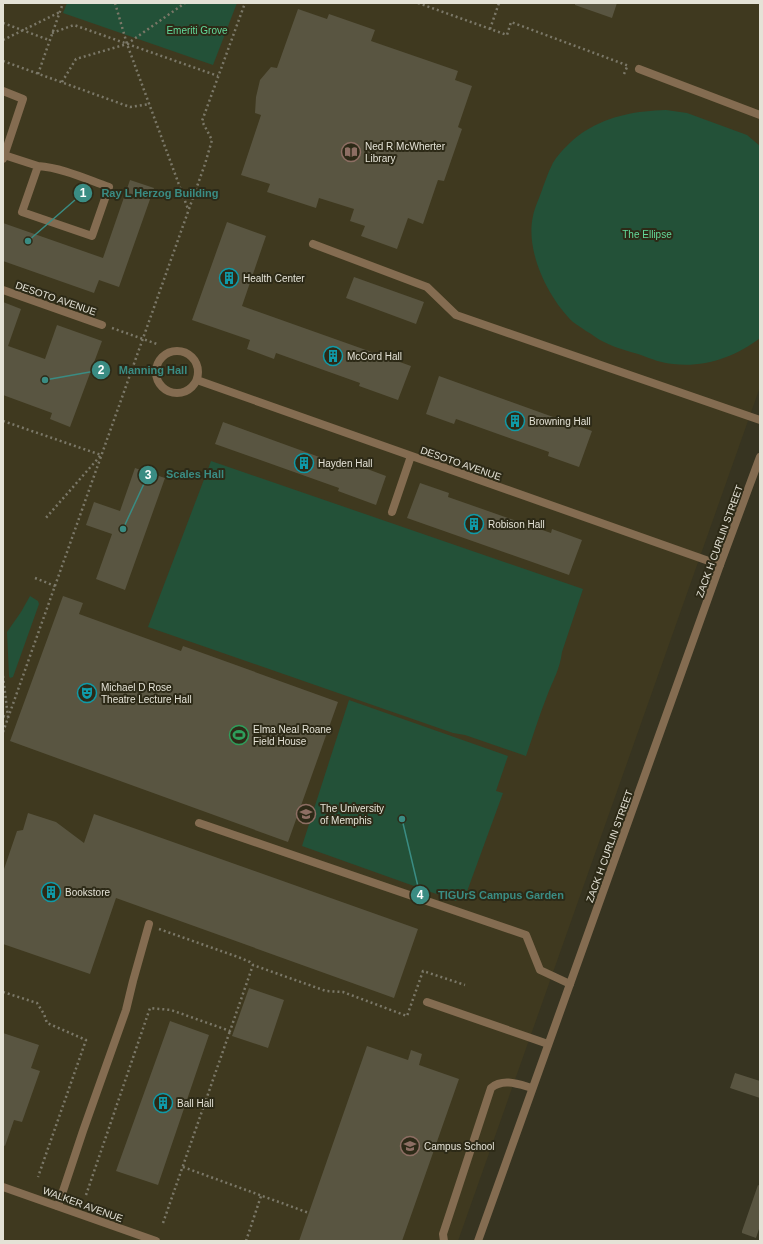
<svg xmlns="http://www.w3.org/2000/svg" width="763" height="1244" viewBox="0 0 763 1244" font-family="Arial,sans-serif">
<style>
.built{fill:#3f391f}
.green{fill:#235138}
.building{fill:#595541}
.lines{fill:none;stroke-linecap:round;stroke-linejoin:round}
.path{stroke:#7b7868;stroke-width:2.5;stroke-dasharray:2 3;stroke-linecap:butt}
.service{stroke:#846c51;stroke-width:8}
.minor{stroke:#846c51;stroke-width:8}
.tertiary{stroke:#846c51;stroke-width:8}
.labels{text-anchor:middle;stroke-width:4;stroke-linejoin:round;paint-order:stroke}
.park-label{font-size:10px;fill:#63db9b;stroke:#2d2a17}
.poi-label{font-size:10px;fill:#e4e2d6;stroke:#2d2a17;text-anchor:start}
.street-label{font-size:10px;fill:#e4e2d6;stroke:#2d2a17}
.leader{fill:none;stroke:#3a8c83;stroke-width:1.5}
.callout-dot{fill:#3a8c83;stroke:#2d2a17;stroke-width:1.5}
.mark-label{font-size:12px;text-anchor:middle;font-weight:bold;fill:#fff}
.callout-label{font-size:11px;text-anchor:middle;font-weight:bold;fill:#3a8c83;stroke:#2d2a17;stroke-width:4;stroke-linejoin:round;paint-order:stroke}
</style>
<rect width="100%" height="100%" fill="#373421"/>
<path class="built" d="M3,3H760V387L458,1241H3Z"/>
<path class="green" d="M67,3H237L213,65L63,13Z
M666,110L687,113L747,135L760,146V338C736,357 703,368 673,364C662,363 651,359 641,355C629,351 615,348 604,342C597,339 592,334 586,331C582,328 577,325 573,322C548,298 525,251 533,216C535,206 540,197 543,187C546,180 548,172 552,165C557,154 575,137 585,131C611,115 637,111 666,110Z
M211,461L583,589L562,652C560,669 553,680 547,696C539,716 533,736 526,756L465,735L453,733L148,627Z
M30,596L38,601L39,604L13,677L10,678L9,676L7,632L21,612Z
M349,700L508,756L496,791L503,793L465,897L458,895L456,901L302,846Z"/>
<path class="building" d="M575,3H617L612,18L575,5Z
M298,9L327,19L329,14L375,30L371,41L458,71L455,80L472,86L458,127L462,129L444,181L438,180L423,224L408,218L397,249L361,236L365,226L350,221L354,209L319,198L316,208L267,192L270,184L241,175L261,115L255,113L256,97L260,80L271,67L277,68Z
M130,180L154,188L119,287L99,280L94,293L3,261V223L103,258Z
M227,222L266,236L242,306L411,366L398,400L359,386L360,383L276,353L274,359L247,349L250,340L192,320Z
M354,277L424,302L416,324L346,298Z
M3,302L21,309L8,346L45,359L57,325L102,341L70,427L50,419L52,413L3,395Z
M439,376L592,431L579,467L548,456L549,452L456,419L454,424L426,414Z
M223,422L344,466L346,461L386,476L376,505L338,491L339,488L215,444Z
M135,468L165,478L125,590L96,579L112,534L86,525L94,502L120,511Z
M420,483L449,493L448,497L551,533L552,529L582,540L569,575L407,518Z
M63,596L83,603L79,614L181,651L183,646L338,702L288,842L10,741Z
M28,813L56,822L84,843L94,814L418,929L394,998L116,898L90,974L3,944V872L17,831L23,830Z
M249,988L284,1000L268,1048L232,1036Z
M170,1021L209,1035L158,1185L116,1171Z
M3,1033L39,1045L31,1068L40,1071L22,1122L14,1120L5,1146L3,1145Z
M367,1046L408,1060L411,1050L422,1054L419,1065L459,1079L402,1241H299Z
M735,1073L760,1081V1098L730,1088Z
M758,1185L760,1186V1226L756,1238L742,1233V1231Z"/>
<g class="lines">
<path class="path" d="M115,3L127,44L188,209
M418,3L507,35L511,22L629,66
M3,23L49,40
M490,29L499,3
M52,33L74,25L218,76
M3,40L60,12
M3,61L130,107L150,104
M38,74L63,3
M624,74L627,67
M62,82L76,59L127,44L185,3
M112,328L157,344
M3,421L101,455L45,519
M35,578L55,586
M3,676L8,717
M3,716L8,718
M3,732L205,164L212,140L202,121L245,3
M159,929L238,957L250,962L253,965L326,991L343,992L407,1016L423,971L465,985
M3,992L37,1003L44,1014L47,1023L86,1040L38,1177
M183,1167L309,1213
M86,1195L150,1008L171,1010L230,1031L253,965
M163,1223L230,1031
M246,1241L261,1196"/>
<path class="service" d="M4,155L38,166L22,212L92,236L109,187C86,179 63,168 38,166
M313,244L427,287L456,315L760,420
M199,823L526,935L540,970L570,984
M427,1002L548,1044
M58,1206L83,1131L126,1010L133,981L149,924
M444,1241L443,1234L491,1088C503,1078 518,1084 532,1088"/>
<path class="minor" d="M639,69L760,115
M3,91L23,99L3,159
M3,290L102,325
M156 372a21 21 0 1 1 42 0a21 21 0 1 1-42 0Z
M197,380L720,565
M392,512L411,456"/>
<path class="tertiary" d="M3,1187L156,1241
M478,1241L720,565L760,457"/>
</g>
<defs>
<g id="library-ring" transform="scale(1)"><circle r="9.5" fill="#2d2a17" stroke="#8d6e63" stroke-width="1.5"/><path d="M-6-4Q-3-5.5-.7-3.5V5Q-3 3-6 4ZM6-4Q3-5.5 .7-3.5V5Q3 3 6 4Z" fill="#8d6e63"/></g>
<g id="building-ring" transform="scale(1)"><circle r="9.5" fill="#2d2a17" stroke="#0f9aa8" stroke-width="1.5"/><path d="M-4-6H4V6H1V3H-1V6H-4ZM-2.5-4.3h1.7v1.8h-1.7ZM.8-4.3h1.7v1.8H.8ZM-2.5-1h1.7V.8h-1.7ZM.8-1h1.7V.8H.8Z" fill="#0f9aa8"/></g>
<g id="theatre-ring" transform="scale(1)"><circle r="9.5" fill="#2d2a17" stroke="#0f9aa8" stroke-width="1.5"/><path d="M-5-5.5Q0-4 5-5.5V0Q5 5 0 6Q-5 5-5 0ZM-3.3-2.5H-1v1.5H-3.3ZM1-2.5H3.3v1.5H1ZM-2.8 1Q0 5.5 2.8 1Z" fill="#0f9aa8"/></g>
<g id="stadium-ring" transform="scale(1)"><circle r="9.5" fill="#2d2a17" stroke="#2e9e5b" stroke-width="1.5"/><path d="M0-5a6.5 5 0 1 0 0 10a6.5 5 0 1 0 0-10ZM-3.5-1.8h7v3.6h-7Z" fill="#2e9e5b"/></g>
<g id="university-ring" transform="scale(1)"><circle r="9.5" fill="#2d2a17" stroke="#8d6e63" stroke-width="1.5"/><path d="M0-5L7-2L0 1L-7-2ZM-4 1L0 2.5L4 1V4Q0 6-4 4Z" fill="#8d6e63"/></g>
<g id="school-ring" transform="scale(1)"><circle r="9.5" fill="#2d2a17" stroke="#8d6e63" stroke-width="1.5"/><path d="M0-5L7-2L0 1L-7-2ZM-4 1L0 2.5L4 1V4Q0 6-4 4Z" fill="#8d6e63"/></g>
</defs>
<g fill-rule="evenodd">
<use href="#library-ring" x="351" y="152"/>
<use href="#building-ring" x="229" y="278"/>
<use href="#building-ring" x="333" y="356"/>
<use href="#building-ring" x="515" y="421"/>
<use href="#building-ring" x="304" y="463"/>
<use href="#building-ring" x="474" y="524"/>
<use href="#theatre-ring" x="87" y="693"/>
<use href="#stadium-ring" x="239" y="735"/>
<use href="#university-ring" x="306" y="814"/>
<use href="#building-ring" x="51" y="892"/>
<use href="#building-ring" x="163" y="1103"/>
<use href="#school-ring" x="410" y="1146"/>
</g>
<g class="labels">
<g class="park-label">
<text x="197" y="34">Emeriti Grove</text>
<text x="647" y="238">The Ellipse</text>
</g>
<g class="poi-label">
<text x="365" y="150">Ned R McWherter<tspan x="365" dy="12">Library</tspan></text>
<text x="243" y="282">Health Center</text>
<text x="347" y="360">McCord Hall</text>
<text x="529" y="425">Browning Hall</text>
<text x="318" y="467">Hayden Hall</text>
<text x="488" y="528">Robison Hall</text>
<text x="101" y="691">Michael D Rose<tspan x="101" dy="12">Theatre Lecture Hall</tspan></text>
<text x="253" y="733">Elma Neal Roane<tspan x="253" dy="12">Field House</tspan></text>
<text x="320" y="812">The University<tspan x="320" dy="12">of Memphis</tspan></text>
<text x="65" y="896">Bookstore</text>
<text x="177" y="1107">Ball Hall</text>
<text x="424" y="1150">Campus School</text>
</g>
<g class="street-label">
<text transform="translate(56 298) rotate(19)" y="4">DESOTO AVENUE</text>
<text transform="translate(461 463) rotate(19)" y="4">DESOTO AVENUE</text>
<text transform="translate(719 541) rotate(-70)" y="4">ZACK H CURLIN STREET</text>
<text transform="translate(609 846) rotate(-70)" y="4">ZACK H CURLIN STREET</text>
<text transform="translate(83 1204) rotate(20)" y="4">WALKER AVENUE</text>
</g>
</g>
<path class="leader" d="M28 241L83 193M45 380L101 370M123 529L148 475M402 819L420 895"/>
<g class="callout-dot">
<circle cx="28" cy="241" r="4"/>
<circle cx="45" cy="380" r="4"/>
<circle cx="123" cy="529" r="4"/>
<circle cx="402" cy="819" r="4"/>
<circle cx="83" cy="193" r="10"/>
<circle cx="101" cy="370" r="10"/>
<circle cx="148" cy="475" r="10"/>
<circle cx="420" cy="895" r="10"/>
</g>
<g class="mark-label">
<text x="83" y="197">1</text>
<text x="101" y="374">2</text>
<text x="148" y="479">3</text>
<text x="420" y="899">4</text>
</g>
<g class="callout-label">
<text x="160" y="197">Ray L Herzog Building</text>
<text x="153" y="374">Manning Hall</text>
<text x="195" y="478">Scales Hall</text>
<text x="501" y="899">TIGUrS Campus Garden</text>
</g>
<rect width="763" height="1244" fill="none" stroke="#e4e2d6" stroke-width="8"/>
</svg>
